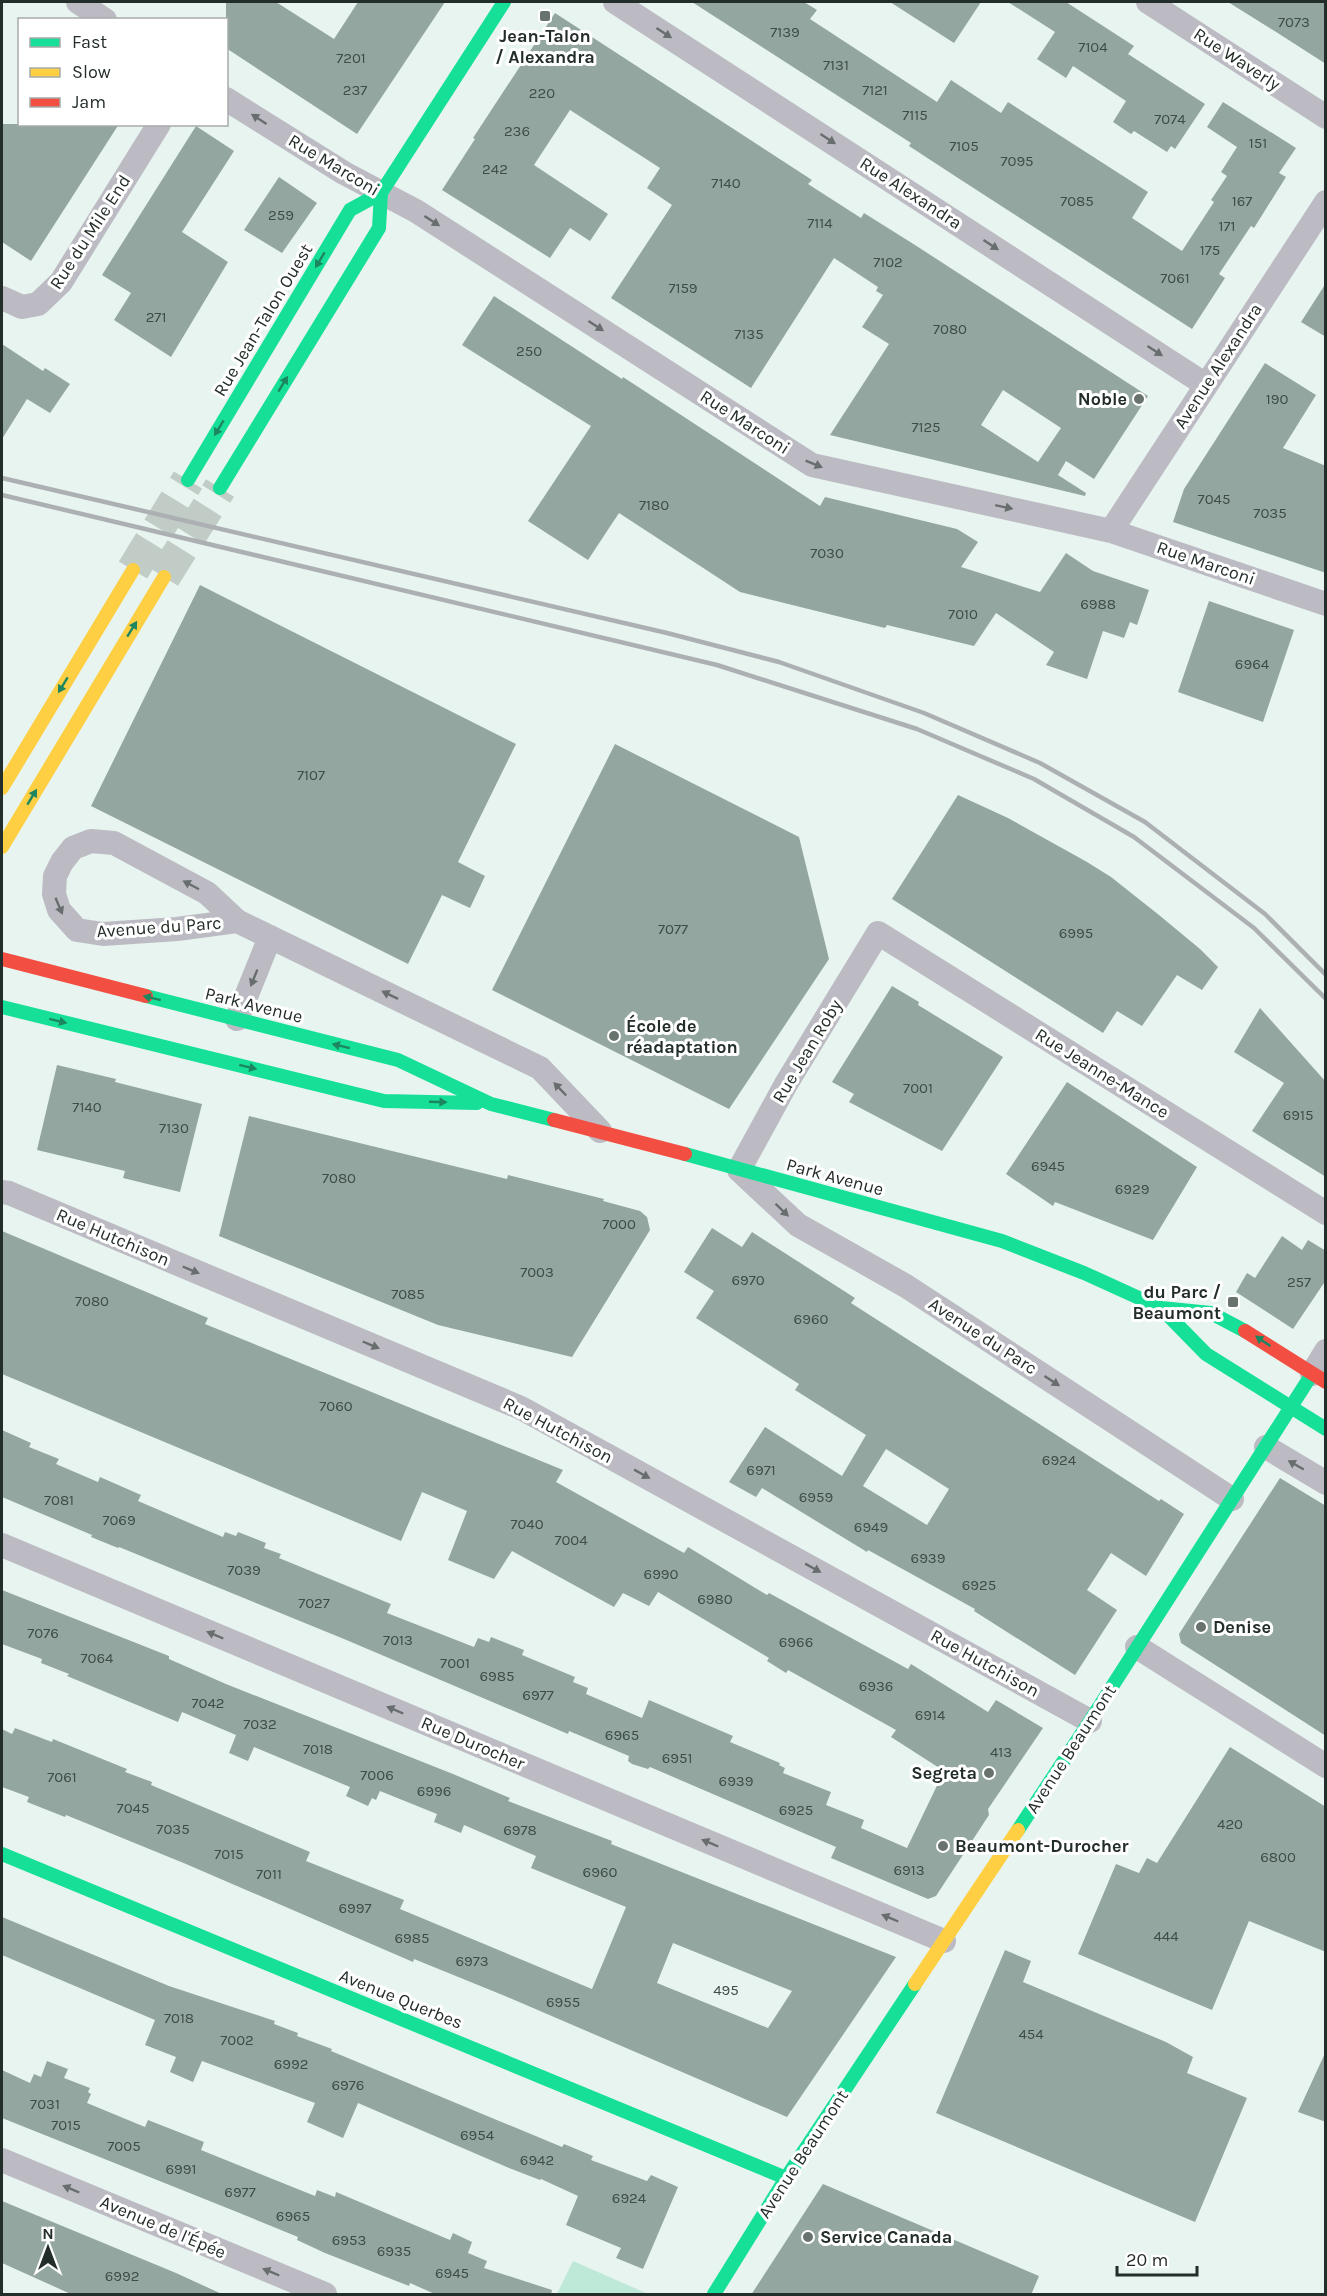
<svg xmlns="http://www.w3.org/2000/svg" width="1327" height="2296" viewBox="0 0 1327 2296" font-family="Karla,sans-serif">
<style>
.green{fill:#bee8d7}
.building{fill:#93a7a0;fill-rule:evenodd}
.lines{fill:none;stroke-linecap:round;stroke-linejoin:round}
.secondary-tunnel{stroke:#c1ccc7;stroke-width:33;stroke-dasharray:33 16;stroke-linecap:butt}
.street{stroke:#bcbbc3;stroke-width:24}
.fast{stroke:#16e098;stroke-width:14}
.slow{stroke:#ffcf43;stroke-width:14}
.jam{stroke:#f24e42;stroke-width:14}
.rail{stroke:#acb0b2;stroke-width:4.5}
.oneway{fill:#686d6e}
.oneway2{fill:#1c8660}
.poi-dot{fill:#68736e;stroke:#fff;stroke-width:2}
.labels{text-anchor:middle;stroke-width:6;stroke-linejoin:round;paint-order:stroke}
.number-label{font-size:15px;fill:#3f4c47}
.poi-label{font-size:18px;font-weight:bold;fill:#232d29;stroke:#fff;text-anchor:start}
.street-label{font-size:18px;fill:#232d29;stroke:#fff}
</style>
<rect width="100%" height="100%" fill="#e8f4ef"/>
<path class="green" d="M573,2261L648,2294H557Z"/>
<path class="building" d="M226,2H276L334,39L358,2H445L357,134L226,48Z
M692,2H804L817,10L810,19L937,102L951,80L1001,113L1008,102L1148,192L1132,218L1182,251L1214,202L1211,200L1227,176L1221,172L1237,147L1207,127L1223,102L1296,148L1279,173L1286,177L1254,228L1251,226L1219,274L1225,278L1192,329L958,178L909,146L911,143Z
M890,2H981L954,43Z
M1008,2H1066L1134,46L1128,54L1205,104L1175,149L1171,146L1167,152L1134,131L1131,134L1113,122L1126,101L1073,66L1066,78L1037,59L1055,32Z
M1228,2H1326V64L1273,30Z
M555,13L812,180L808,184L861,218L864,213L915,245L1148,396L1094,479L1066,461L1058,475L1086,493L1085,496L830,435L889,344L862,327L883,295L876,291L878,287L834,258L751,388L611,298L672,205L647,188L660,168L570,110L534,165L608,214L590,241L570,228L550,258L442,190L475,139L473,138ZM1003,390L1061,428L1038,462L981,425Z
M2,124H119L31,261L2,242Z
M196,126L234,151L182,232L228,262L171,357L114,320L131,293L102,275Z
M279,177L317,203L282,253L244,230Z
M1326,283V337L1301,322Z
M494,296L622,379L623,377L820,506L825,497L957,529L978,542L961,567L1040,592L1066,553L1093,571L1149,590L1137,625L1130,622L1124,638L1103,631L1087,679L1046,665L1054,652L996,613L974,646L887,625L885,628L740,592L619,513L588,560L528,521L591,426L462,345Z
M2,344L43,371L45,368L70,384L50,413L27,399L2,439Z
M1265,363L1316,395L1283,448L1326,466V573L1173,522L1184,489Z
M200,585L516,744L458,862L485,876L470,908L442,895L408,964L91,806Z
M1209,601L1294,630L1263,722L1178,692Z
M615,744L799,837L829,959L729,1109L492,990Z
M958,795L1008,818L1087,862L1111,877L1159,915L1200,949L1218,967L1202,990L1177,975L1142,1026L1117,1011L1103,1033L892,899Z
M892,986L919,1002L918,1005L1003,1057L942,1151L849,1102L854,1094L832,1082Z
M1260,1008L1326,1082V1177L1252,1131L1284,1083L1234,1052Z
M57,1065L116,1079L115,1082L202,1104L180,1192L123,1178L125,1171L37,1150Z
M1067,1082L1197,1167L1153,1240L1055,1202L1053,1206L1006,1174Z
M249,1116L470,1170L507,1179L508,1175L604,1199L603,1201L640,1211L647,1217L650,1230L572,1357L438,1325L219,1236Z
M712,1228L742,1247L752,1232L855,1298L851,1303L1159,1501L1161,1499L1184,1514L1146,1576L1111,1553L1087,1590L1117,1610L1075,1675L974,1611L975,1609L868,1550L867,1552L762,1488L756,1497L729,1482L765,1427L842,1476L866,1435L795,1390L799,1384L696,1318L714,1291L684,1272ZM886,1449L949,1489L927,1525L863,1486Z
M2,1231L208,1318L205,1324L563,1470L556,1482L684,1553L688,1547L767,1595L769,1593L908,1669L911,1664L988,1712L996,1700L1043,1728L988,1809L989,1815L936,1896L928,1899L831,1858L836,1847L650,1767L648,1769L632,1764L628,1761L629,1756L569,1731L568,1734L344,1639L119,1547L118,1548L91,1537L92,1535L2,1497V1430L31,1443L29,1447L59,1459L56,1464L98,1482L100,1477L141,1495L138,1501L199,1527L223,1537L225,1532L236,1536L238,1532L266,1543L264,1548L281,1554L279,1558L391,1604L387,1613L474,1647L478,1638L489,1642L491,1637L524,1650L522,1655L575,1677L573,1682L588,1688L586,1694L642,1718L649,1700L733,1736L730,1742L780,1763L779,1765L785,1768L783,1773L831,1792L826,1805L864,1820L861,1828L907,1848L944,1771L891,1737L896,1730L788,1670L786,1673L767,1661L769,1658L658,1592L649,1606L623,1593L614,1607L512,1551L494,1579L448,1560L467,1511L422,1492L401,1541L2,1374Z
M1282,1236L1302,1250L1308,1240L1326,1251V1280L1293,1329L1236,1292L1247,1273L1255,1278Z
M1280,1478L1326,1506V1736L1181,1643L1179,1634Z
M2,1590L169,1656V1659L226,1684L453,1774L510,1798L508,1801L612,1841L611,1844L896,1957L787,2117L505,1996L414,1959L413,1962L186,1864L66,1815L65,1817L27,1802L29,1797L2,1787V1729L12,1734L15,1728L52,1742L53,1739L127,1769L125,1772L152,1782L151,1785L310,1852L306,1861L404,1900L400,1909L592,1989L626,1907L531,1868L536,1856L464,1825L461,1833L434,1822L437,1814L380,1791L376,1800L372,1798L368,1806L346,1796L350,1787L254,1747L248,1761L229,1753L236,1735L182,1712L178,1722L67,1676L69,1674L41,1663L42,1659L2,1644ZM673,1943L792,1991L768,2028L657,1983Z
M1230,1747L1326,1807V1952L1249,1921L1212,2010L1078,1954L1116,1864L1139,1873L1147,1858L1157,1863Z
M2,1917L169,1986L275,2021L274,2024L298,2033L297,2036L332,2049L331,2051L562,2147L564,2144L593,2156L591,2160L647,2181L651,2175L678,2187L643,2269L616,2258L621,2248L566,2225L578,2196L541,2179L540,2180L509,2168L358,2103L343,2138L307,2122L315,2103L202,2061L193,2082L170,2072L176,2057L145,2045L155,2020L2,1955Z
M1005,1950L1031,1961L1023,1982L1166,2042L1193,2057L1187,2073L1247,2098L1195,2222L936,2113Z
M1326,2051V2122L1298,2112Z
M47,2061L68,2069L64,2078L90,2088L88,2092L91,2094L87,2103L145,2127L148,2120L204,2142L201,2150L315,2196L317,2190L335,2197L336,2192L450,2240L453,2233L472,2242L468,2253L487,2261L484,2268L552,2290L551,2295H437L410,2283L409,2286L325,2253L297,2240L298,2237L242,2214L2,2118V2070L30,2083L34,2074L41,2077Z
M823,2184L1039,2276L1031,2295H751Z
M2,2201L176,2273L224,2295H73L2,2263Z"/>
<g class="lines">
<path class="secondary-tunnel" d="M133,570L188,480
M164,577L220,488"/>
<path class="street" d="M78,2L105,20
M615,2L1206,385
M1148,2L1326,117
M226,99L344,173L416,211L812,465L1111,531L1326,604
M2,298L22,307L38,304L61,282L159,124
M1111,531L1326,202
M237,921L177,929L103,934L77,930L59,910L54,894L55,876L62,862L73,848L91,841L114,843L207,893L237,921L540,1068L600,1131
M237,1019L270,937
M2,1192L9,1193L521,1408L1090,1721
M1312,1374L1326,1351
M1266,1447L1326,1483
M1232,1499L906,1286L798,1225L739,1170L786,1084L878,933L1326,1213
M2,1545L944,1941
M1137,1647L1326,1766
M2,2160L325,2294"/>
<path class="fast" d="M188,480L350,210L381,193L504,2
M220,488L379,228L381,193
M146,996L398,1060L491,1104L554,1120
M2,1007L384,1101L477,1103
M685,1154L1002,1241L1084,1273L1161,1308L1211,1313L1245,1331
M1161,1308L1206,1354L1326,1429
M1018,1830L1090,1721L1312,1374
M2,1854L786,2178
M714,2294L786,2178L915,1984"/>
<path class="slow" d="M2,788L133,570
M2,847L164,577
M915,1984L1018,1830"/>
<path class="jam" d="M2,959L146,996
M554,1120L685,1154
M1245,1331L1326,1382"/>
<path class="rail" d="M2,478L667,633L779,662L924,713L1040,763L1145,822L1265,914L1326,975
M2,495L717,665L917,729L1034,779L1134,837L1254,928L1326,999"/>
</g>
<defs><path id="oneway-solid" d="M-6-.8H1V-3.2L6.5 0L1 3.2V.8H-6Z" transform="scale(1.5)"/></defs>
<g class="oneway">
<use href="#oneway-solid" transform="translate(664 33) rotate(33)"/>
<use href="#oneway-solid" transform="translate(259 119) rotate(-147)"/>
<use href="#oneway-solid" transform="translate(828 139) rotate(33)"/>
<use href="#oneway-solid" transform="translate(432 221) rotate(33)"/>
<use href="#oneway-solid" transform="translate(991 245) rotate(33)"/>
<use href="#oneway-solid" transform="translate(596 326) rotate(33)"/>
<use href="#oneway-solid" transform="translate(1155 351) rotate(33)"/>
<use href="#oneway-solid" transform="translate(814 464) rotate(22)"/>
<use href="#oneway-solid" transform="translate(1004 507) rotate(12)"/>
<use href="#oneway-solid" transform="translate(191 885) rotate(-152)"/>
<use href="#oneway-solid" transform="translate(59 906) rotate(67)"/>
<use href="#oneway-solid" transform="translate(254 978) rotate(112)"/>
<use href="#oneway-solid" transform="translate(390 995) rotate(-154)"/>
<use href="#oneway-solid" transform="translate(560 1089) rotate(-134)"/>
<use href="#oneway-solid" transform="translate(782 1210) rotate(44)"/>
<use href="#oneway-solid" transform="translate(191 1270) rotate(23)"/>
<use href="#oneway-solid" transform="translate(371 1345) rotate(23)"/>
<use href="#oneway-solid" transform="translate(1052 1381) rotate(33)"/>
<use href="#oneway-solid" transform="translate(1296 1465) rotate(-150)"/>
<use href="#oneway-solid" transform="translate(642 1474) rotate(29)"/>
<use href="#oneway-solid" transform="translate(813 1568) rotate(29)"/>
<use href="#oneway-solid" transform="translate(215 1635) rotate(-157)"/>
<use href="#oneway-solid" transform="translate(395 1710) rotate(-157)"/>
<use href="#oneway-solid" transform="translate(710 1843) rotate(-157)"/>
<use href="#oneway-solid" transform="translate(890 1918) rotate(-157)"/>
<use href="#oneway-solid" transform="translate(71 2189) rotate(-157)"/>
<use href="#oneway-solid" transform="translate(271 2272) rotate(-157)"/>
</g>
<g class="oneway2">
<use href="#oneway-solid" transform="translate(320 260) rotate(121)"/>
<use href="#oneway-solid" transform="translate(283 384) rotate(-59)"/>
<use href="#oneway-solid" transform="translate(219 428) rotate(121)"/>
<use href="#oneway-solid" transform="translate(132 629) rotate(-58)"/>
<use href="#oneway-solid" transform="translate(63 685) rotate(121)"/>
<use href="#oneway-solid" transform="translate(32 797) rotate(-59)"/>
<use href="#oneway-solid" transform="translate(152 998) rotate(-166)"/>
<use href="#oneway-solid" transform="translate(58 1021) rotate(14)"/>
<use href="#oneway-solid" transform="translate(341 1046) rotate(-166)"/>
<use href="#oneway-solid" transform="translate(248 1067) rotate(14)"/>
<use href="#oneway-solid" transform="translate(438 1102) rotate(2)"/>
<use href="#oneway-solid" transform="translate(1263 1341) rotate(-146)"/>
</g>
<g class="poi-dot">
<rect x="539" y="10" width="12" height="12" rx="3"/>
<circle cx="1139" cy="399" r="6"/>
<circle cx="614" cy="1036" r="6"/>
<rect x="1227" y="1296" width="12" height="12" rx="3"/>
<circle cx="1201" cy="1627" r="6"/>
<circle cx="989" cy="1773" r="6"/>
<circle cx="943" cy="1846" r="6"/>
<circle cx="808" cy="2237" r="6"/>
</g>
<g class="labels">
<g class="number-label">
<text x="1294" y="27">7073</text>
<text x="785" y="37">7139</text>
<text x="1093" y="52">7104</text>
<text x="351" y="63">7201</text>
<text x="836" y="70">7131</text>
<text x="355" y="95">237</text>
<text x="875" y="95">7121</text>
<text x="542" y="98">220</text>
<text x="915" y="120">7115</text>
<text x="1170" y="124">7074</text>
<text x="517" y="136">236</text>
<text x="1258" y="148">151</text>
<text x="964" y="151">7105</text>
<text x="1017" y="166">7095</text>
<text x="495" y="174">242</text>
<text x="726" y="188">7140</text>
<text x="1077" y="206">7085</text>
<text x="1242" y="206">167</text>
<text x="281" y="220">259</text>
<text x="820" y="228">7114</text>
<text x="1227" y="231">171</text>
<text x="1210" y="255">175</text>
<text x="888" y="267">7102</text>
<text x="1175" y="283">7061</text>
<text x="683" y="293">7159</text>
<text x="156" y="322">271</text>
<text x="950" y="334">7080</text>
<text x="749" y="339">7135</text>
<text x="529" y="356">250</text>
<text x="1277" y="404">190</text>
<text x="926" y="432">7125</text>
<text x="1214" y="504">7045</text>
<text x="654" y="510">7180</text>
<text x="1270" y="518">7035</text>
<text x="827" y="558">7030</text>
<text x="1098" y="609">6988</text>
<text x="963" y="619">7010</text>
<text x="1252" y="669">6964</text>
<text x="311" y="780">7107</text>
<text x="673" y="934">7077</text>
<text x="1076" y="938">6995</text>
<text x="918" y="1093">7001</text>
<text x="87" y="1112">7140</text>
<text x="1298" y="1120">6915</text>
<text x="174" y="1133">7130</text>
<text x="1048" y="1171">6945</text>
<text x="339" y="1183">7080</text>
<text x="1132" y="1194">6929</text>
<text x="619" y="1229">7000</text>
<text x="537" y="1277">7003</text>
<text x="748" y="1285">6970</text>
<text x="1299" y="1287">257</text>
<text x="408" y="1299">7085</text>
<text x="92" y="1306">7080</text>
<text x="811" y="1324">6960</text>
<text x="336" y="1411">7060</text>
<text x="1059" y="1465">6924</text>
<text x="761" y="1475">6971</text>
<text x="816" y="1502">6959</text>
<text x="59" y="1505">7081</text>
<text x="119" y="1525">7069</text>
<text x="527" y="1529">7040</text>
<text x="871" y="1532">6949</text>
<text x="571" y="1545">7004</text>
<text x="928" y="1563">6939</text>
<text x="244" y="1575">7039</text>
<text x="661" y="1579">6990</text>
<text x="979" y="1590">6925</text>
<text x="715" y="1604">6980</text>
<text x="314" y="1608">7027</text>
<text x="43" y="1638">7076</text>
<text x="398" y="1645">7013</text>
<text x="796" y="1647">6966</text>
<text x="97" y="1663">7064</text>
<text x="455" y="1668">7001</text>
<text x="497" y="1681">6985</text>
<text x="876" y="1691">6936</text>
<text x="538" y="1700">6977</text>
<text x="208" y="1708">7042</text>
<text x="930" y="1720">6914</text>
<text x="260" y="1729">7032</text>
<text x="622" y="1740">6965</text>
<text x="318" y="1754">7018</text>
<text x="1001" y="1757">413</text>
<text x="677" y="1763">6951</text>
<text x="377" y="1780">7006</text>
<text x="62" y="1782">7061</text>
<text x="736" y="1786">6939</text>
<text x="434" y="1796">6996</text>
<text x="133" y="1813">7045</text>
<text x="796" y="1815">6925</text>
<text x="1230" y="1829">420</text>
<text x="173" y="1834">7035</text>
<text x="520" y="1835">6978</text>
<text x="229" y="1859">7015</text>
<text x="1278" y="1862">6800</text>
<text x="909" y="1875">6913</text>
<text x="600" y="1877">6960</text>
<text x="269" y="1879">7011</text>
<text x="355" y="1913">6997</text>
<text x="1166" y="1941">444</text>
<text x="412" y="1943">6985</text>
<text x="472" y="1966">6973</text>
<text x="726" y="1995">495</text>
<text x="563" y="2007">6955</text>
<text x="179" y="2023">7018</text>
<text x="1031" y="2039">454</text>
<text x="237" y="2045">7002</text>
<text x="291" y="2069">6992</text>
<text x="348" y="2090">6976</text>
<text x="45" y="2109">7031</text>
<text x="66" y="2130">7015</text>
<text x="477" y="2140">6954</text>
<text x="124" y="2151">7005</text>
<text x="537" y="2165">6942</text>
<text x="181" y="2174">6991</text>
<text x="240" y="2197">6977</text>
<text x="629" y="2203">6924</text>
<text x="293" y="2221">6965</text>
<text x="349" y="2245">6953</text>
<text x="394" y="2256">6935</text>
<text x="452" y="2278">6945</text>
<text x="122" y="2281">6992</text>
</g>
<g class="poi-label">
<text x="545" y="42" text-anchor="middle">Jean-Talon<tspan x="545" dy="21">/ Alexandra</tspan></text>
<text x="1127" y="405" text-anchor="end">Noble</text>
<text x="626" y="1032">École de<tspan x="626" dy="21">réadaptation</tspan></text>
<text x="1221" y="1298" text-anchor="end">du Parc /<tspan x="1221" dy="21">Beaumont</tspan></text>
<text x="1213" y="1633">Denise</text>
<text x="977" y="1779" text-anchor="end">Segreta</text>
<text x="955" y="1852">Beaumont-Durocher</text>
<text x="820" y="2243">Service Canada</text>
</g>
<g class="street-label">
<text transform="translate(1237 59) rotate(33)" y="6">Rue Waverly</text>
<text transform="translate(334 165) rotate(31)" y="6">Rue Marconi</text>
<text transform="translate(911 193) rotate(33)" y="6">Rue Alexandra</text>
<text transform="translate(90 232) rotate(-57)" y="6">Rue du Mile End</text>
<text transform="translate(263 320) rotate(-59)" y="6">Rue Jean-Talon Ouest</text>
<text transform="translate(1218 366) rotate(-57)" y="6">Avenue Alexandra</text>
<text transform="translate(745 422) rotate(33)" y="6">Rue Marconi</text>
<text transform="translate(1206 563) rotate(19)" y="6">Rue Marconi</text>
<text transform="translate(159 927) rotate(-4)" y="6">Avenue du Parc</text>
<text transform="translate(254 1005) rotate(14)" y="6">Park Avenue</text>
<text transform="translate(807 1051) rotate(-59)" y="6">Rue Jean Roby</text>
<text transform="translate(1102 1073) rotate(32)" y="6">Rue Jeanne-Mance</text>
<text transform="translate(835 1177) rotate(15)" y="6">Park Avenue</text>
<text transform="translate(113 1237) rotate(23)" y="6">Rue Hutchison</text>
<text transform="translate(983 1336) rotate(33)" y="6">Avenue du Parc</text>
<text transform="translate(558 1430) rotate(28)" y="6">Rue Hutchison</text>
<text transform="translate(985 1663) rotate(29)" y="6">Rue Hutchison</text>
<text transform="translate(473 1743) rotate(23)" y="6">Rue Durocher</text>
<text transform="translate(1071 1749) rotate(-57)" y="6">Avenue Beaumont</text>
<text transform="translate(401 1999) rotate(22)" y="6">Avenue Querbes</text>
<text transform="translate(803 2154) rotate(-57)" y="6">Avenue Beaumont</text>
<text transform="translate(163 2227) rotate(23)" y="6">Avenue de l'Épée</text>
</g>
</g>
<rect width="1327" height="2296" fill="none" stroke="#232d29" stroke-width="6"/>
<rect x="18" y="18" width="210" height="108" fill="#ffffff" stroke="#a7aba9" stroke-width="1.5"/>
<rect x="30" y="38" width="30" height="9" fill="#16e098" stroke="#a7aba9" stroke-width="1.5"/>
<text x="72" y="48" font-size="18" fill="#232d29">Fast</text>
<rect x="30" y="68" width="30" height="9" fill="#ffcf43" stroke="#a7aba9" stroke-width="1.5"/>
<text x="72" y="78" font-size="18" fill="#232d29">Slow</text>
<rect x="30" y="98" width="30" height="9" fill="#f24e42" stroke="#a7aba9" stroke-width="1.5"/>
<text x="72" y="108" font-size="18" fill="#232d29">Jam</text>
<g transform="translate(48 2248)" stroke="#ffffff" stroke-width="4.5" paint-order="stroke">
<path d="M0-4.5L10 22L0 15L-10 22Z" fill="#232d29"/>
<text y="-9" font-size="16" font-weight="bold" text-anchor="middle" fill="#232d29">N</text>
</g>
<path d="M1117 2266v9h80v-9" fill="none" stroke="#232d29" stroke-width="3"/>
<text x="1126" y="2266" font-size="18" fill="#232d29" stroke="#ffffff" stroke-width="4.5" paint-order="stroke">20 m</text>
</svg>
